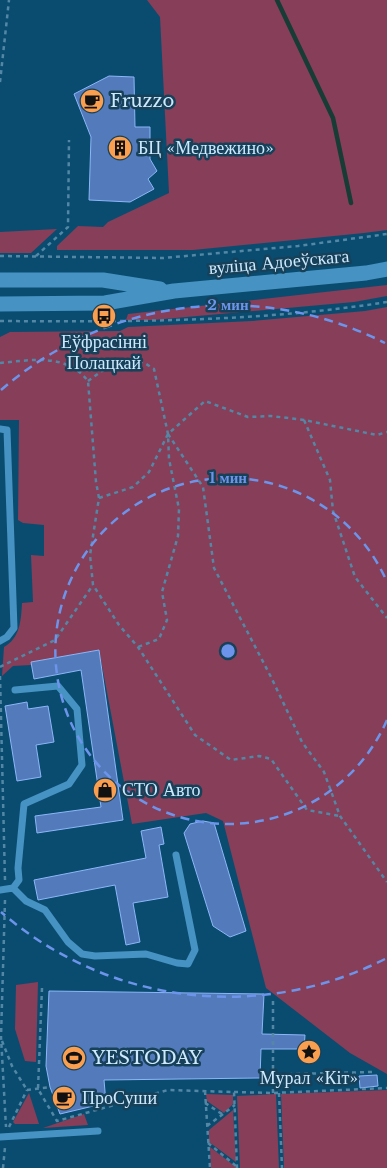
<svg xmlns="http://www.w3.org/2000/svg" width="387" height="1168" viewBox="0 0 387 1168" font-family="'Libre Baskerville',serif">
<style>
.green{fill:#873e58}
.lines{fill:none;stroke-linecap:round;stroke-linejoin:round}
.stream{stroke:#173c35;stroke-width:4.5}
.building{fill:#537bbc;stroke:#8cb6f8}
.path{stroke:#5387a5;stroke-width:2.5;stroke-dasharray:4 4;stroke-linecap:butt}
.lane{stroke:#4692c3;stroke-width:7}
.secondary{stroke:#4692c3;stroke-width:15}
.ring{fill:none;stroke:#6c94ea;stroke-width:2.5;stroke-dasharray:9 6}
.labels{text-anchor:middle;stroke-width:5;stroke-linejoin:round;paint-order:stroke}
.poi-label{font-size:18px;fill:#cdeaff;stroke:#174059;text-anchor:start}
.street-label{font-size:18px;fill:#cdeaff;stroke:#174059}
.centre{fill:#6c94ea;stroke:#174059;stroke-width:2.5}
.ring-label{font-size:15px;text-anchor:middle;font-weight:bold;fill:#6c94ea;stroke:#174059;stroke-width:5;stroke-linejoin:round;paint-order:stroke}
</style>
<rect width="100%" height="100%" fill="#0a4c6f"/>
<path class="green" d="M147,0H387V230L364,233L193,250H57V246L78,226L103,227L108,222L169,193L160,17Z
M57,229L31,253H0V232Z
M387,285V296L354,302L153,320H126L128,314Z
M387,307V1074L350,1053L266,988L223,821L206,813L132,824L99,650L33,662L31,665L13,666L2,676L4,647C20,638 21,621 22,603L33,602L31,555L44,556V525L23,523L18,520L19,420H0V337L10,332L120,331L128,327L252,321L365,311Z
M38,982L36,1062L25,1061L15,1029L16,985Z
M387,1090V1168H284L281,1094Z
M29,1093L39,1124H15L13,1122Z
M206,1094L233,1095V1104L224,1113L207,1101Z
M276,1094L279,1168H240L237,1096Z
M233,1110L236,1162L209,1142V1130Z
M84,1114L88,1125L43,1128Z
M210,1147L236,1167V1168H211Z"/>
<g class="lines">
<path class="stream" d="M277,0L333,118L351,203"/>
</g>
<path class="building" d="M109,76L134,77L135,127H150V159L157,171L148,179L154,189L130,202L89,200L91,137L74,94Z
M99,650L123,820L37,833L35,816L101,807L81,670L34,679L31,662Z
M27,702L28,709L48,706L54,742L36,745L41,777L17,781L5,706Z
M203,821L214,823L246,931L230,937L213,926L184,833L190,824Z
M161,827L164,844L159,845L168,897L133,903L140,942L126,945L115,885L38,900L34,880L146,858L141,831Z
M49,991L264,994L262,1034L305,1035L304,1049H261L260,1078L104,1080L106,1103L60,1114L50,1087L46,1066Z
M377,1075L378,1086L360,1088L359,1076Z"/>
<g class="lines">
<path class="path" d="M0,82L9,0
M0,256L163,258L298,246L387,234
M36,256L68,227L69,140
M0,321C129,322 260,322 387,302
M0,363C32,360 66,353 88,381L96,482L99,498L90,555L93,585L119,625L138,647L195,735L231,760L259,756L271,759L307,810L340,816
M88,381L109,366L143,362L154,369L168,434L169,459L179,509L178,536L162,592L167,620L159,639L138,647
M304,420L330,480L333,511L355,577L387,618
M168,434L203,487L214,568L271,677L302,742L324,772L340,816L387,882
M99,498L133,487L149,472L168,434L205,401L248,417L271,416L304,420L377,435L387,432
M0,667L55,640L93,585
M0,676L5,880
M5,900L1,1037L6,1127
M42,988L38,1089L57,1121L168,1090L234,1092L237,1168
M2,1041L12,1066L27,1090
M273,1083H291V1074L372,1072
M27,1090L50,1087
M205,1091L210,1168
M234,1092L273,1093L387,1088
M273,1093V997
M279,1093L282,1168
M205,1103L222,1114
M207,1126L235,1105
M9,1127L27,1090
M208,1143L236,1166
M3,1168L5,1147"/>
<path class="lane" d="M0,429L7,430L14,628L7,637L0,641
M13,888L26,901L45,910L68,942L82,954L95,956L146,954L177,963L188,964L195,950L176,855
M0,890L13,888L19,880L18,868L24,804L69,784L82,765L77,709L58,686L15,690
M0,1137L98,1131"/>
<path class="secondary" d="M0,280H103L160,289
M0,304L105,303L174,291L366,273L387,269"/>
</g>
<g class="ring">
<path d="M387 720A173 173 0 1 1 387 582"/>
<path d="M385 959A346 346 0 0 1 1 912M1 390A346 346 0 0 1 385 343"/>
</g>
<defs>
<g id="cafe-disc" transform="scale(1.25)"><circle r="9.5" fill="#fa9f4f" stroke="#174059"/><path d="M-5.5-4.5H6V0H3Q3 3.5 0 3.5H-2.5Q-5.5 3.5-5.5 0ZM3-3.2v2h1.7v-2ZM-6 4.5H4V6H-6Z" fill="#111"/></g>
<g id="building-disc" transform="scale(1.25)"><circle r="9.5" fill="#fa9f4f" stroke="#174059"/><path d="M-4-6H4V6H1V3H-1V6H-4ZM-2.5-4.3h1.7v1.8h-1.7ZM.8-4.3h1.7v1.8H.8ZM-2.5-1h1.7V.8h-1.7ZM.8-1h1.7V.8H.8Z" fill="#111"/></g>
<g id="bus-disc" transform="scale(1.25)"><circle r="9.5" fill="#fa9f4f" stroke="#174059"/><path d="M-5-6H5V4H4V6H2V4H-2V6H-4V4H-5ZM-3.5-4V0h7V-4ZM-3.5 1.2v1.5H-2V1.2ZM2 1.2v1.5H3.5V1.2Z" fill="#111"/></g>
<g id="shop-disc" transform="scale(1.25)"><circle r="9.5" fill="#fa9f4f" stroke="#174059"/><path d="M-5-2.5h2.3a2.7 3.5 0 0 1 5.4 0H5L5.5 6h-11ZM-1.5-2.5h3a1.5 2.3 0 0 0-3 0Z" fill="#111"/></g>
<g id="sight-disc" transform="scale(1.25)"><circle r="9.5" fill="#fa9f4f" stroke="#174059"/><path d="M0-6L1.8-2.2L6-1.7L2.9 1.2L3.7 5.4L0 3.3L-3.7 5.4L-2.9 1.2L-6-1.7L-1.8-2.2Z" fill="#111"/></g>
<g id="stadium-disc" transform="scale(1.25)"><circle r="9.5" fill="#fa9f4f" stroke="#174059"/><path d="M0-5a6.5 5 0 1 0 0 10a6.5 5 0 1 0 0-10ZM-3.5-1.8h7v3.6h-7Z" fill="#111"/></g>
</defs>
<g fill-rule="evenodd">
<use href="#cafe-disc" x="92" y="101"/>
<use href="#building-disc" x="120" y="148"/>
<use href="#bus-disc" x="104" y="316"/>
<use href="#shop-disc" x="105" y="790"/>
<use href="#sight-disc" x="309" y="1052"/>
<use href="#stadium-disc" x="74" y="1058"/>
<use href="#cafe-disc" x="64" y="1098"/>
</g>
<g class="labels">
<g class="poi-label">
<text x="110" y="107">Fruzzo</text>
<text x="138" y="154">БЦ «Медвежино»</text>
<text x="104" y="348" text-anchor="middle">Еўфрасінні<tspan x="104" dy="21">Полацкай</tspan></text>
<text x="122" y="796">СТО Авто</text>
<text x="92" y="1064">YESTODAY</text>
<text x="309" y="1084" text-anchor="middle">Мурал «Кіт»</text>
<text x="82" y="1104">ПроСуши</text>
</g>
<g class="street-label">
<text transform="translate(279 262) rotate(-5)" y="6">вуліца Адоеўскага</text>
</g>
</g>
<circle cx="228" cy="651" r="8" class="centre"/>
<g class="ring-label">
<text x="228" y="310">2 мин</text>
<text x="228" y="483">1 мин</text>
</g>
</svg>
